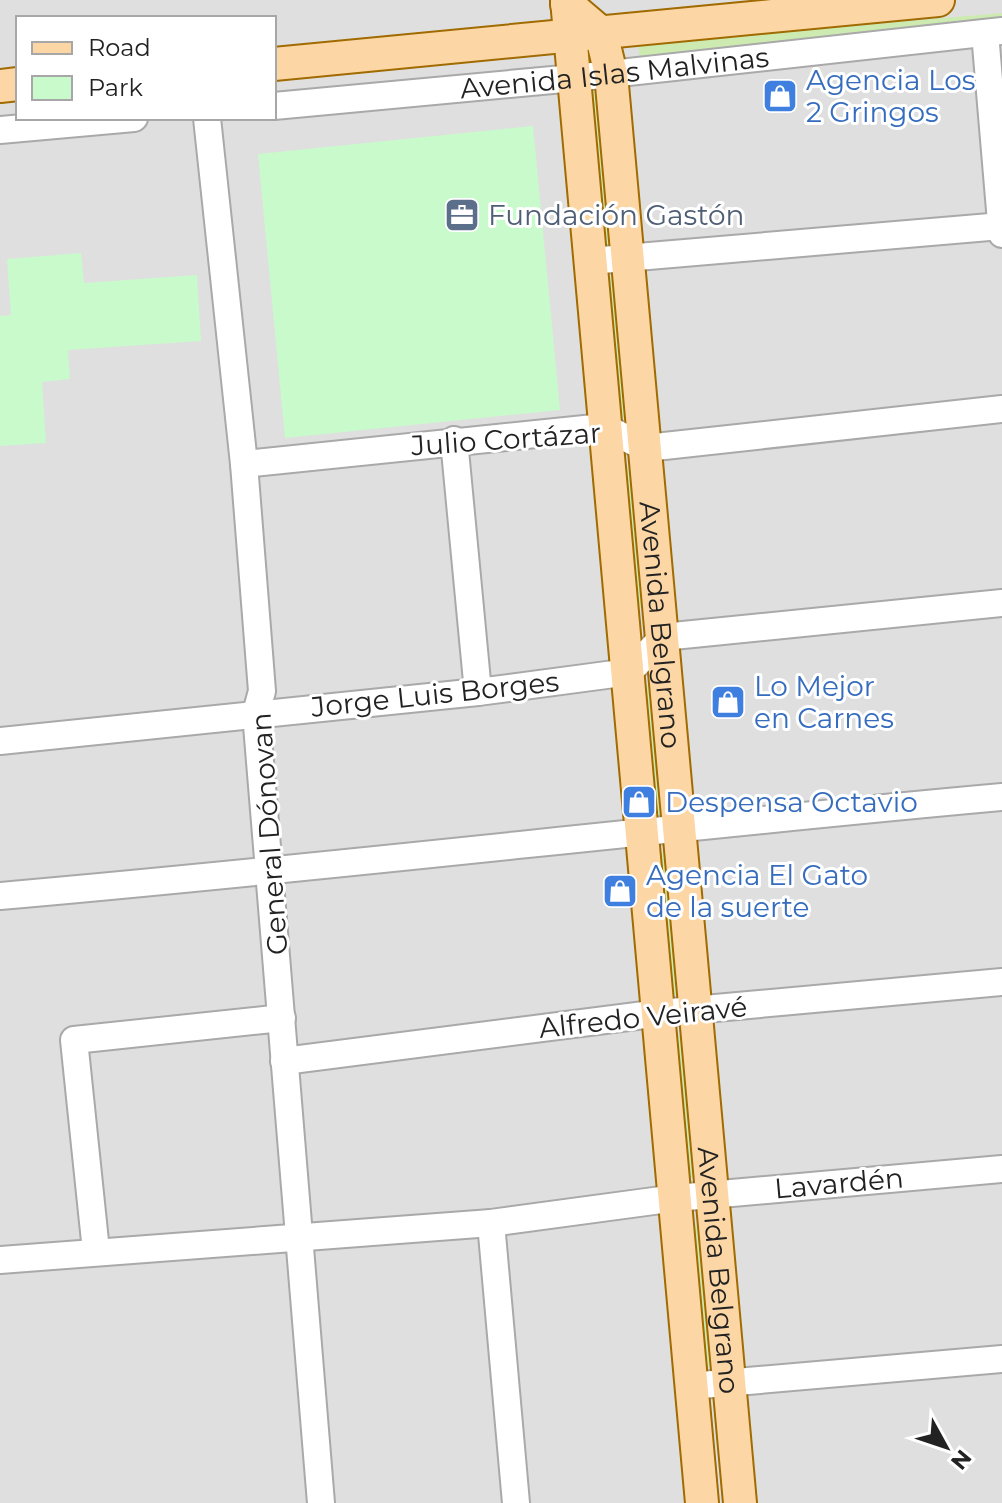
<svg xmlns="http://www.w3.org/2000/svg" width="1002" height="1503" viewBox="0 0 1002 1503" font-family="Montserrat,sans-serif">
<style>
.residential{fill:#e0dfdf;fill-rule:evenodd}
.grass{fill:#cdebb0}
.park{fill:#c8facc}
.lines{fill:none;stroke-linecap:round;stroke-linejoin:round}
.minor-casing{stroke:#a9a9a9;stroke-width:30}
.major-casing{stroke:#a06b00;stroke-width:36}
.minor{stroke:#fff;stroke-width:26}
.major{stroke:#fcd6a4;stroke-width:32}
.labels{text-anchor:middle;stroke-width:6;stroke-linejoin:round;paint-order:stroke}
.street-label{font-size:28px;fill:#222;stroke:#fff}
.shop-label{font-size:28px;fill:#366cbe;stroke:#fff;text-anchor:start}
.service-label{font-size:28px;fill:#4e5e75;stroke:#fff;text-anchor:start}
</style>
<rect width="100%" height="100%" fill="#f2efe9"/>
<path class="residential" d="M0,0H1002V1503H0ZM18,18H274V118H18Z"/>
<path class="grass" d="M1002,13V19L640,60L638,44Z
M600,88L613,245L597,247L584,90Z
M618,276L629,417L614,419L602,278Z
M638,466L650,607L634,608L623,467Z
M654,684L666,816L650,817L639,686Z
M669,852L681,994L666,995L654,854Z
M686,1036L697,1177L682,1178L670,1037Z
M704,1225L716,1366L701,1368L689,1227Z"/>
<path class="park" d="M533,126L560,410L285,438L258,154Z
M81,253L84,283L197,275L201,341L68,350L70,379L42,382L46,443L0,446V316L11,315L7,259Z"/>
<g class="lines">
<g class="minor-casing">
<g id="minor">
<path d="M985,33L1002,234"/>
<path id="s1" d="M274,106L574,78L1002,31"/>
<path d="M207,118L244,464L262,691L256,713L321,1503"/>
<path d="M0,130L134,118"/>
<path d="M590,261L1002,226"/>
<path d="M454,440L478,692"/>
<path d="M244,464L604,427L646,448L1002,409"/>
<path d="M0,741L478,692L629,672L663,637L1002,603"/>
<path d="M0,896C335,867 668,827 1002,797"/>
<path d="M284,1061L660,1013L1002,982"/>
<path d="M491,1223L516,1503"/>
<path d="M96,1251L74,1040L282,1018"/>
<path d="M0,1260L491,1223L676,1198L1002,1169"/>
<path d="M690,1386L1002,1359"/>
</g>
</g>
<g class="major-casing">
<g id="major">
<path d="M567,0L702,1503"/>
<path id="s2" d="M567,4L601,33L611,74L740,1503"/>
<path d="M274,64L938,0"/>
<path d="M0,86L18,84"/>
</g>
</g>
<use href="#minor" class="minor"/>
<use href="#major" class="major"/>
</g>
<defs>
<g id="shop-square" transform="scale(1.8)"><rect x="-9" y="-9" width="18" height="18" rx="4" fill="#3f7fe0" stroke="#fff"/><path d="M-5-2.5h2.3a2.7 3.5 0 0 1 5.4 0H5L5.5 6h-11ZM-1.5-2.5h3a1.5 2.3 0 0 0-3 0Z" fill="#fff"/></g>
<g id="office-square" transform="scale(1.8)"><rect x="-9" y="-9" width="18" height="18" rx="4" fill="#5c6f8a" stroke="#fff"/><path d="M-6-3h4V-5.5h4V-3h4V5H-6ZM-1-4.5V-3h2v-1.5ZM-6 0V1H6V0Z" fill="#fff"/></g>
</defs>
<g fill-rule="evenodd">
<use href="#shop-square" x="780" y="96"/>
<use href="#office-square" x="462" y="215"/>
<use href="#shop-square" x="728" y="702"/>
<use href="#shop-square" x="639" y="802"/>
<use href="#shop-square" x="620" y="891"/>
</g>
<g class="labels">
<g class="street-label">
<text dy="10" stroke="none"><textPath href="#s1" startOffset="342">Avenida Islas Malvinas</textPath></text>
<text transform="translate(506 439) rotate(-4)" y="10">Julio Cortázar</text>
<text dy="10" stroke="none"><textPath href="#s2" startOffset="640">Avenida Belgrano</textPath></text>
<text transform="translate(435 694) rotate(-6)" y="10">Jorge Luis Borges</text>
<text transform="translate(269 834) rotate(-94)" y="10">General Dónovan</text>
<text transform="translate(643 1017) rotate(-6)" y="10">Alfredo Veiravé</text>
<text transform="translate(839 1183) rotate(-5)" y="10">Lavardén</text>
<text dy="10" stroke="none"><textPath href="#s2" startOffset="1288">Avenida Belgrano</textPath></text>
</g>
<g class="shop-label">
<text x="806" y="90">Agencia Los<tspan x="806" dy="32">2 Gringos</tspan></text>
<text x="754" y="696">Lo Mejor<tspan x="754" dy="32">en Carnes</tspan></text>
<text x="665" y="812">Despensa Octavio</text>
<text x="646" y="885">Agencia El Gato<tspan x="646" dy="32">de la suerte</tspan></text>
</g>
<g class="service-label">
<text x="488" y="225">Fundación Gastón</text>
</g>
</g>
<rect x="16" y="16" width="260" height="104" fill="#ffffff" stroke="#a7a7a7" stroke-width="2"/>
<rect x="32" y="42" width="40" height="12" fill="#fcd6a4" stroke="#a7a7a7" stroke-width="2"/>
<text x="88" y="56" font-size="24" fill="#222222">Road</text>
<rect x="32" y="76" width="40" height="24" fill="#c8facc" stroke="#a7a7a7" stroke-width="2"/>
<text x="88" y="96" font-size="24" fill="#222222">Park</text>
<g transform="translate(946 1447) rotate(130)" stroke="#ffffff" stroke-width="6" paint-order="stroke">
<path d="M0-6L14 30L0 20L-14 30Z" fill="#222222"/>
<text y="-12" font-size="22" font-weight="bold" text-anchor="middle" fill="#222222">N</text>
</g>
</svg>
